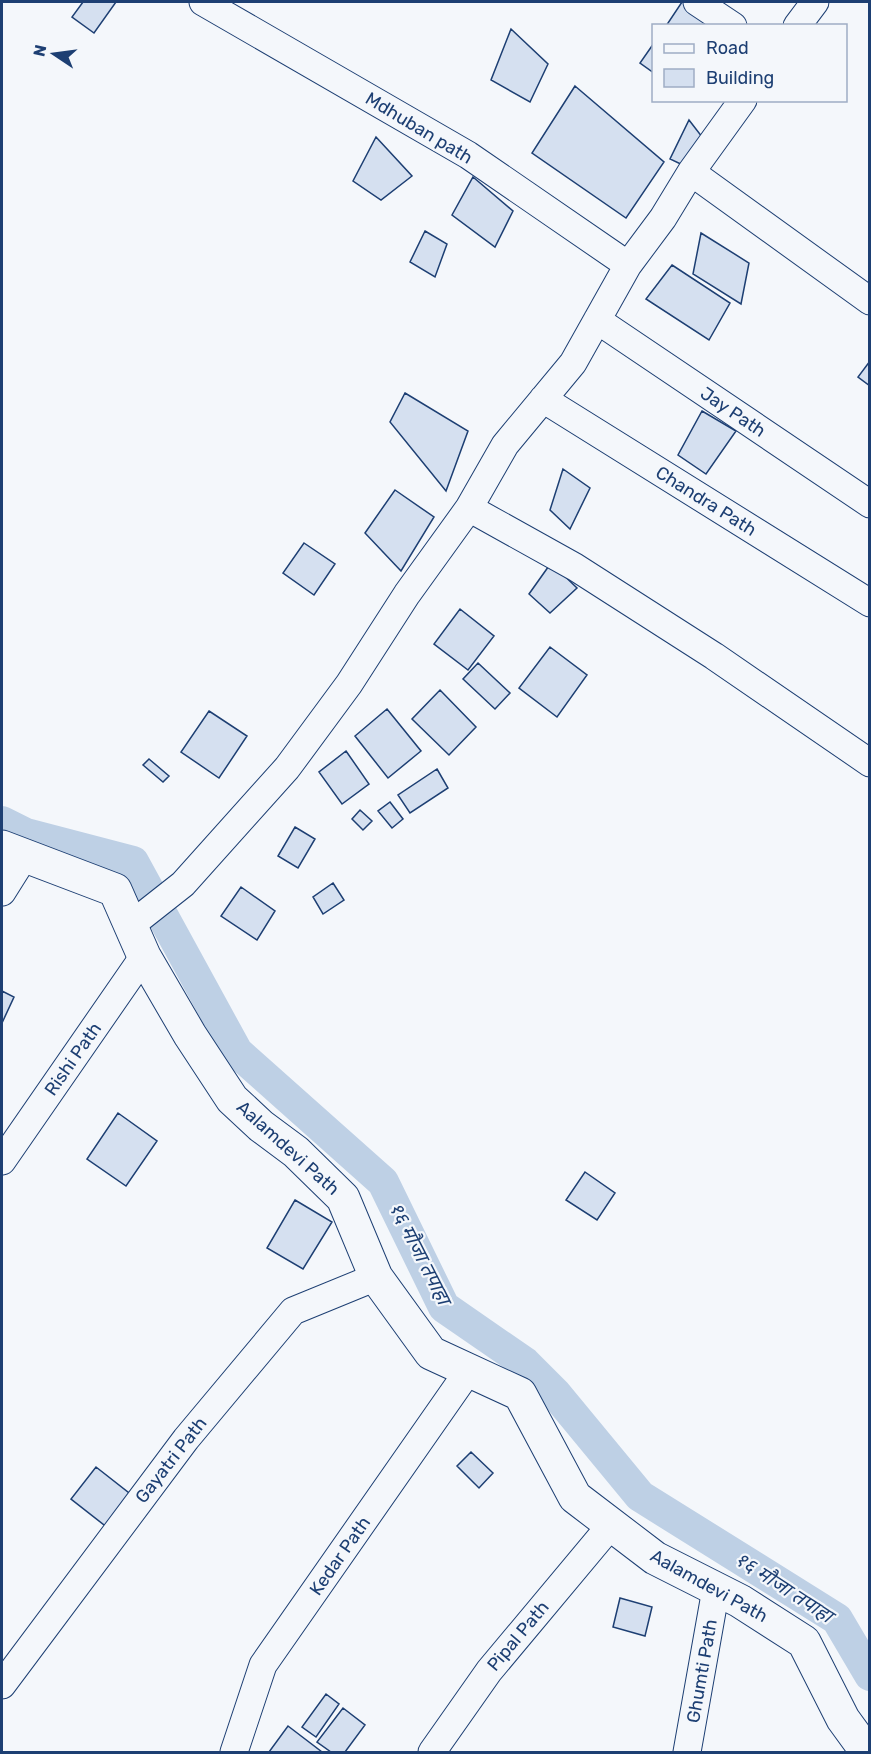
<svg xmlns="http://www.w3.org/2000/svg" width="871" height="1754" viewBox="0 0 871 1754" font-family="Rubik,'Noto Sans Devanagari',sans-serif">
<style>
.lines{fill:none;stroke-linecap:round;stroke-linejoin:round}
.canal{stroke:#bed0e5;stroke-width:32}
.building{fill:#d5e0f0;stroke:#1d3f73;stroke-width:1.5}
.minor-casing{stroke:#1d3f73;stroke-width:29}
.tertiary-casing{stroke:#1d3f73;stroke-width:35}
.minor{stroke:#f4f7fb;stroke-width:27}
.tertiary{stroke:#f4f7fb;stroke-width:33}
.labels{text-anchor:middle;stroke-width:4.5;stroke-linejoin:round;paint-order:stroke}
.street-label{font-size:18px;fill:#1d3f73;stroke:#f4f7fb}
.water-label{font-size:20px;font-style:italic;fill:#1d3f73;stroke:#f4f7fb}
</style>
<rect width="100%" height="100%" fill="#f4f7fb"/>
<g class="lines">
<path class="canal" d="M2,822L26,834L133,862L237,1052L383,1182L444,1307L525,1363L555,1393L640,1496L837,1619L870,1675"/>
</g>
<path class="building" d="M83,2H116L94,33L72,17Z
M682,2H695L724,26H666Z
M511,29L548,64L530,102L491,80Z
M654,43V73L640,63Z
M575,86L664,162L626,218L532,153Z
M689,120L706,142L687,167L670,159Z
M376,137L412,176L381,200L353,181Z
M473,177L513,211L495,247L452,215Z
M425,231L447,244L435,277L410,262Z
M701,233L749,263L741,304L693,274Z
M672,265L730,303L709,340L646,299Z
M870,361V386L858,377Z
M405,393L468,431L446,491L390,422Z
M702,411L736,431L706,474L678,455Z
M563,469L590,488L570,529L550,510Z
M395,490L434,517L401,571L365,533Z
M304,543L335,564L314,595L283,573Z
M551,563L577,588L550,613L529,594Z
M460,609L494,636L468,670L434,644Z
M550,647L587,675L557,717L519,688Z
M478,663L510,693L495,709L463,679Z
M440,690L476,727L449,755L412,719Z
M387,709L421,751L388,778L355,736Z
M209,711L247,736L219,778L181,752Z
M346,751L369,784L342,804L319,772Z
M149,759L169,776L163,782L143,765Z
M437,769L448,788L410,813L398,795Z
M390,802L403,819L392,828L378,811Z
M360,810L372,821L363,830L352,819Z
M295,827L315,839L298,868L278,856Z
M333,883L344,900L323,914L313,897Z
M241,887L275,911L257,940L221,916Z
M2,991L14,997L2,1023Z
M118,1113L157,1141L126,1186L87,1159Z
M585,1172L615,1193L597,1220L566,1200Z
M295,1200L332,1222L303,1269L267,1248Z
M471,1452L493,1473L479,1488L457,1466Z
M96,1467L138,1500L113,1532L71,1499Z
M620,1598L652,1607L645,1636L613,1627Z
M326,1694L339,1704L316,1737L302,1727Z
M343,1708L365,1725L345,1752H331L317,1742Z
M288,1726L322,1752H269Z"/>
<g class="lines">
<g class="minor-casing">
<path id="minor" d="M203,2L468,155L628,265
M697,2L733,26
M797,26L815,2
M691,172L743,100
M597,320L870,504
M543,399L870,603
M469,508L575,567L714,656L870,763
M2,892L24,857
M131,925L183,884L287,768L349,684L407,594L469,508L505,445L573,363L628,265L663,218L691,172L870,301
M2,1161L144,956
M2,1685L186,1439L293,1311L376,1277
M234,1752L263,1665L469,1370
M432,1752L489,1671L611,1525
M687,1752L716,1589"/>
</g>
<g class="tertiary-casing">
<path id="tertiary" d="M2,847L115,890L144,956L190,1035L232,1099L261,1126L296,1152L343,1198L376,1277L431,1353L520,1394L575,1497L655,1558L740,1601L804,1642L843,1719L867,1752"/>
</g>
<use href="#minor" class="minor"/>
<use href="#tertiary" class="tertiary"/>
</g>
<g class="labels">
<g class="street-label">
<text transform="translate(419 128) rotate(31)" y="6">Mdhuban path</text>
<text transform="translate(733 412) rotate(34)" y="6">Jay Path</text>
<text transform="translate(706 501) rotate(32)" y="6">Chandra Path</text>
<text transform="translate(73 1059) rotate(-55)" y="6">Rishi Path</text>
<text transform="translate(288 1148) rotate(42)" y="6">Aalamdevi Path</text>
<text transform="translate(171 1460) rotate(-52)" y="6">Gayatri Path</text>
<text transform="translate(340 1556) rotate(-55)" y="6">Kedar Path</text>
<text transform="translate(709 1586) rotate(29)" y="6">Aalamdevi Path</text>
<text transform="translate(518 1636) rotate(-50)" y="6">Pipal Path</text>
<text transform="translate(702 1671) rotate(-80)" y="6">Ghumti Path</text>
</g>
<g class="water-label">
<text transform="translate(420 1253) rotate(63)" y="7">१६ मौजा तपाहा</text>
<text transform="translate(784 1587) rotate(33)" y="7">१६ मौजा तपाहा</text>
</g>
</g>
<rect width="871" height="1754" fill="none" stroke="#1d3f73" stroke-width="6"/>
<rect x="652" y="24" width="195" height="78" fill="#f4f7fb" stroke="#9eadc5" stroke-width="1.5"/>
<rect x="664" y="44" width="30" height="9" fill="#f4f7fb" stroke="#9eadc5" stroke-width="1.5"/>
<text x="706" y="54" font-size="18" fill="#1d3f73">Road</text>
<rect x="664" y="69" width="30" height="18" fill="#d5e0f0" stroke="#9eadc5" stroke-width="1.5"/>
<text x="706" y="84" font-size="18" fill="#1d3f73">Building</text>
<g transform="translate(54 54) rotate(283)" stroke="#f4f7fb" stroke-width="4.5" paint-order="stroke">
<path d="M0-4.5L10 22L0 15L-10 22Z" fill="#1d3f73"/>
<text y="-9" font-size="16" font-weight="bold" text-anchor="middle" fill="#1d3f73">N</text>
</g>
</svg>
